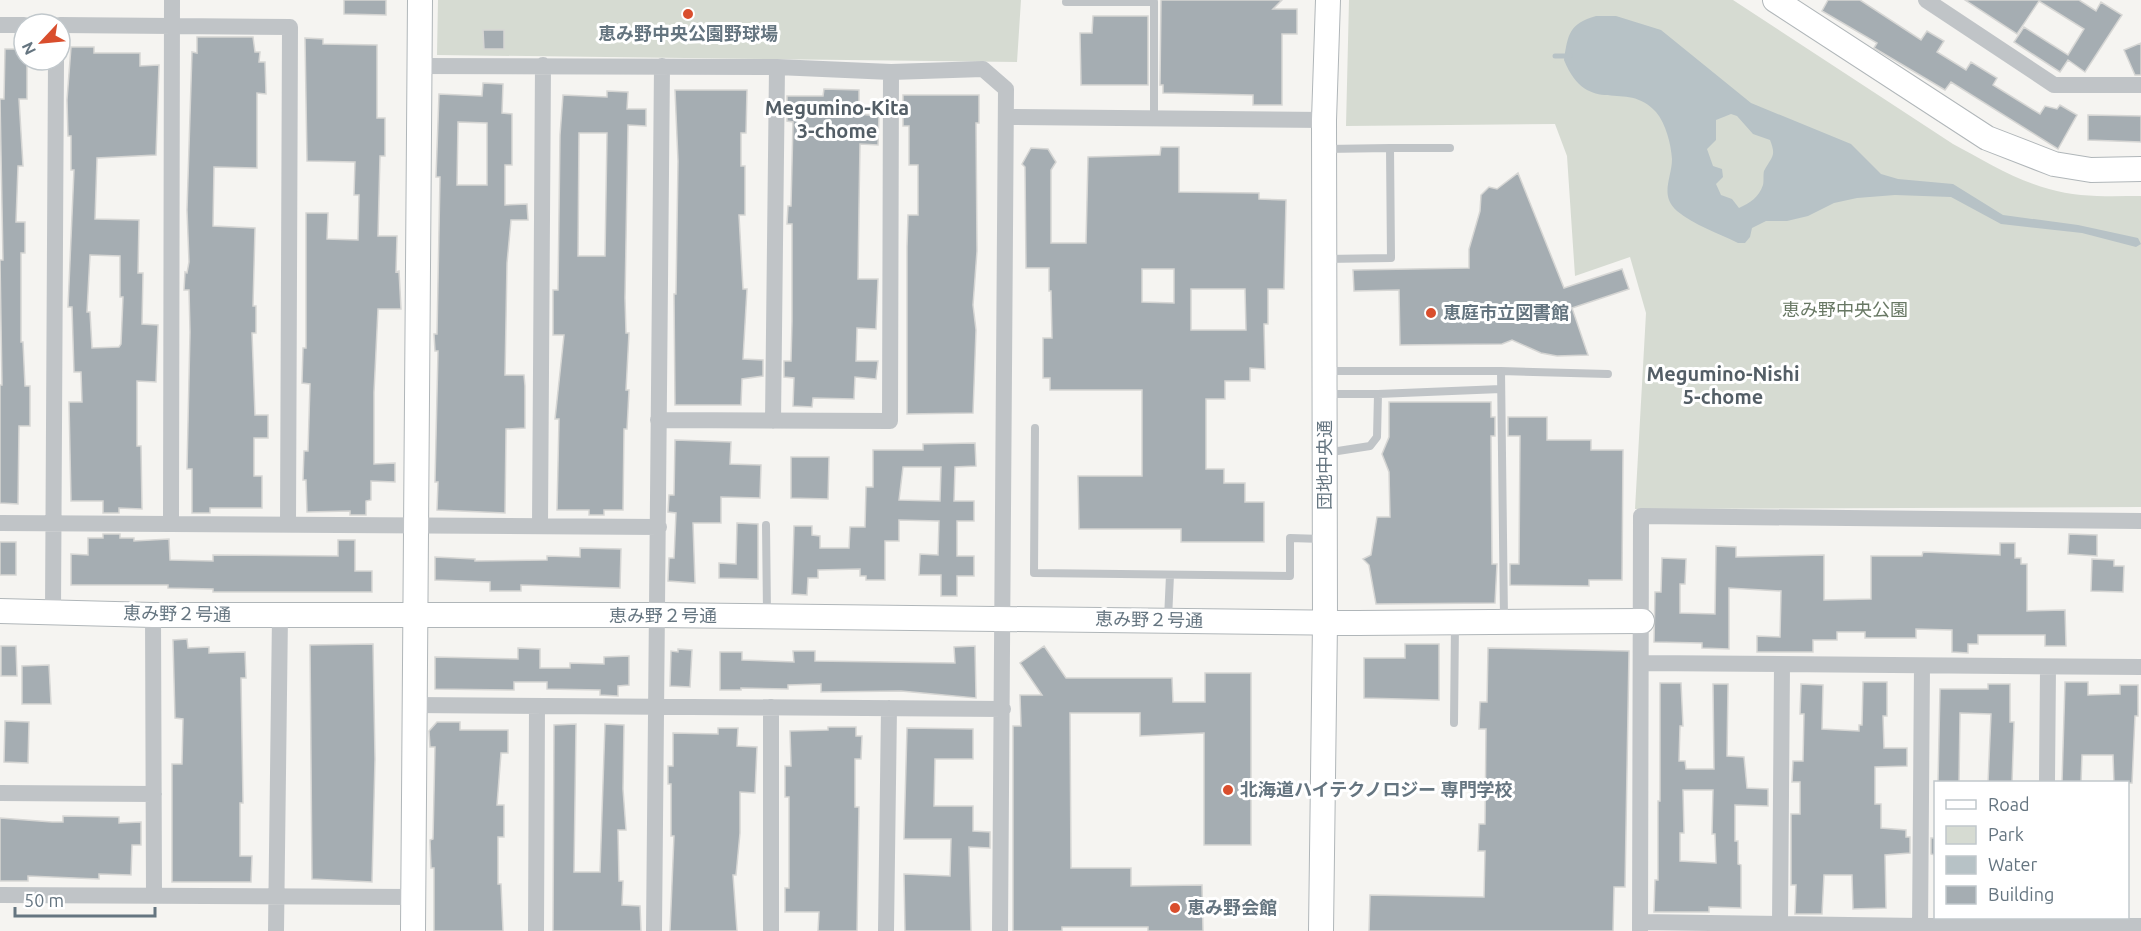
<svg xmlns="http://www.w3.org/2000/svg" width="2141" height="931" viewBox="0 0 2141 931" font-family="Ubuntu,'Noto Sans JP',sans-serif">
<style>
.green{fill:#d6dbd2}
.water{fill:#b7c2c6;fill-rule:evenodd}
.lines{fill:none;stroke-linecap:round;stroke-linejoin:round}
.stream{stroke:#b7c2c6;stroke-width:5}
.building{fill:#a5adb2;stroke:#d6d6d4;stroke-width:1.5;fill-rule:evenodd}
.secondary-casing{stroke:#b0b6b9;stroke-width:26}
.lane{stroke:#c0c4c7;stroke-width:8}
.street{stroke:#c0c4c7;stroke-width:16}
.secondary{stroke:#fff;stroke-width:24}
.poi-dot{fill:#d94e2d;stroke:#fff;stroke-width:2}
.labels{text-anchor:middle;stroke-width:6;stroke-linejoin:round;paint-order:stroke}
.poi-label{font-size:18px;font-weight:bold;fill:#657580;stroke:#fff;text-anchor:start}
.park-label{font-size:18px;fill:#687864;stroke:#fff}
.street-label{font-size:18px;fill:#657580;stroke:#fff}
.neighbourhood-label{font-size:20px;font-weight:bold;fill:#535e66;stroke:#fff}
</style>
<rect width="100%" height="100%" fill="#f5f4f1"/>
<path class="green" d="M438,0H1021L1017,62L437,55Z
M1349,0H1733L1953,144C1983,160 2015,180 2049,189C2079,198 2111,196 2141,196V507L1635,509L1646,313L1630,257L1575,276L1567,156L1555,124L1346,126Z"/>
<path class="water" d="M1596,16H1616L1661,30L1751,103L1851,144L1881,174L1898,179L1953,184L2003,215L2078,225L2138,238L2141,244L2136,247L2082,233L2001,224L1951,197L1895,195L1857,198L1834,203L1808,216L1787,221H1766L1752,228L1750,237L1745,243H1738C1718,233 1694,225 1677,211C1659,195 1672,178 1672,159C1671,144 1666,124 1656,112C1626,78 1588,119 1564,60C1568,34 1569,24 1596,16ZM1731,114L1737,116L1753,134L1770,140C1777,157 1771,157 1764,171C1763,175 1764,181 1763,185C1759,197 1750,203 1739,208L1732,199L1721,195L1716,184L1723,177L1722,169L1713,166L1707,149L1716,140V120Z"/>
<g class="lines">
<path class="stream" d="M1555,56H1570"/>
</g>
<path class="building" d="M344,0H386V15L344,14Z
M1161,0H1282L1273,9H1297V34H1282V105H1253V95L1163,93V85H1160Z
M1828,0H1860L1921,40L1927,31L1944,41L1937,52L1966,70L1971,62L1997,78L1993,85L2040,114L2045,106L2057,109L2060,105L2077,115L2058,149L1951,82L1945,90L1874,48L1877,43L1822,11Z
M1965,0H2079L2096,11L2101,2L2122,15L2085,72L2068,60L2060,72L2014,42L2024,27L2068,55L2084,29L2039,1L2017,34Z
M1093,16H1148V85H1081L1080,33H1092Z
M483,30H504V49H484Z
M197,37H253L255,52H260L259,62H265L266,94L257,93V168L214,167L213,226L255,228L253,306H256V333H252L255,415H268V438H254V476H262V508H210V513H192V469H187L190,332L189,290H184L185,272L187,273L189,262L187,210L192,52L197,53Z
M305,38L323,39V44L377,45V118H385V156H380L378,236H397L396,272L399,271L401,309H378L374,392V464L395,463V482L371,481V500L366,501V515H350V511L307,512L306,480H303L304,451H308L310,384L302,383L303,348H306V213H328L327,239L358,240L359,195H354L355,162L307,161Z
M2141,43V75H2135L2124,50Z
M71,47H94V53H140V66L159,65L156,155L97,158L95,219L139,220L138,273H143L142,324L158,325L156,382L137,381V446H141L142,509L119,508V513H103V501H71L69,402H82L81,372H74L72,307H68L74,170H71V136H68L67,100ZM90,255L120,256V297H123L121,344L119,347L92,348L90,312H87Z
M5,49H24V60H27V99H19L23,166H18L16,222H25V253H21V342H23L25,386H30V426H19L18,504L0,503V385H2L0,260H3L0,99H4Z
M483,83L503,84L502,113L512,114V165H505V205L527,204L528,220H511L507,263L505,375H524L525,386V428L506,429L505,513L437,510L438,482H435L438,351H435L434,334H437L440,177H436L439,94L482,96ZM458,122L487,123V185H457Z
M824,89L859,90V114L879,116L878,145L860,144L859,205L858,279H878L876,329L857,328L856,361H878L876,379L855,377L854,399L813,398L812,407L793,406L794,378L784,377V361H791L792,322V224H787L788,206H791L793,122L787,121V96H823Z
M675,90H747L746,133H741V166H745V215H739L743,289H747L743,359L763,360V376L742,379L741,405H675L674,294H676L678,161Z
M607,91L628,92L627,109H646V126L628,125L625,298L626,333H629L626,390H629L627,429H624L623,510H604V515H589V510H557L559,419H555L564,335H553V290H558L560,135L563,95L607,97ZM579,133H607L605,256H578Z
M903,95H979V123H976L977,251L973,305L976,330L973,413L907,414V247L908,215H918V165H909V126H903Z
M2088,115L2141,116V142L2088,140Z
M1161,147H1179V192L1259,193V199L1286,200L1284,289H1268V324H1264L1265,369L1250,368V381H1225V399H1206V469H1224V483H1245V502H1264V542H1181V529H1079L1078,476H1142V390H1050V378H1043V338H1052L1051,291H1049V268H1026L1025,167L1022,164L1031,148L1048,149L1056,162L1051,170V243H1086L1088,157L1160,155ZM1142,269H1174V303L1142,302ZM1191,289H1245L1246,330H1191Z
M1518,173L1564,288L1622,269L1629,289L1572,308L1588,355L1557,356L1541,353L1512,340L1502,344L1400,345L1399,290L1354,291L1353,270L1469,268V249L1480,211L1481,195L1489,187L1497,189Z
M1389,402H1491V417H1495V436H1491L1492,564H1497L1495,603L1376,604L1369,565L1363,559L1371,555L1377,517H1390L1389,472L1382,454L1389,437Z
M1508,417H1547V440H1591V450H1623L1622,580H1589V586L1510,585V564H1519L1520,436H1508Z
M675,440L731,442L730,464L761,465L760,498L721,497V523H693L695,583L668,581L669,558H674L676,513L668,512L669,495H674Z
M975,443L976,466L955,467L954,501H974V521H957V556H974V576H957V596H941V575H919L920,554L938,555L939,521L899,520V541H885V580H866V576H860V569L818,570V578H808L807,595L792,594L794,526H812V535L820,536V548H849L850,527H865L866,487H873V450H923V444ZM903,467H941L940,501L899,500Z
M791,457H829L828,499L791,498Z
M737,523L758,524V579L719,578V563L736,564Z
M103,534H120V538H134V541L169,539L170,560L213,561V555L338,556V540H355V571H372V592H213V589L168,588V585H71V554L88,555V538H103Z
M2069,534L2097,535V556L2068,554Z
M0,542H16V575H0Z
M2000,543H2015V558H2021V564H2027V611L2065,610L2066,646H2045V635H1978V644H1968V653L1952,652V630L1916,629V638H1865V632H1837V640H1813V652H1757V636L1780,637L1781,591L1729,588V649L1702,648V643L1654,642L1655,592H1661L1662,558L1686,559L1685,584H1680V613L1715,614L1716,546L1736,547V557L1824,555V600L1871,599V556H1922L1923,552L2000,555Z
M580,548L621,549L620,588L521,585V591H490V582L435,580V557L475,559V561L547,560V556L580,557Z
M2092,559L2114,560V566H2124L2123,592L2091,591Z
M187,639L188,648L209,647V653L245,652L246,678H241L243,803H240V856H252L251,882H172V764H182L183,719L175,718L173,640Z
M373,644L375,759L372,882L312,879L310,645Z
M1405,644H1439V700L1364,698V658H1405Z
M1,646H16L17,676H1Z
M975,646L976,698L901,691L821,692V684L788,685V689L741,688V690H720V652H742V660L794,662L793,651H815V661L955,663L954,647Z
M1044,646L1066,678H1172L1173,702H1205V673H1251V845H1204V733L1140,736V713H1070L1071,868H1131V886L1202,885L1203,931H1148V927H1062V931H1013V726H1021L1020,695H1042L1020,663Z
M518,648L540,649V668H570V663L604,664V657L629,656V685L618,686V696L600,695V690L547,689V682H514V690L435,689V657L518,659Z
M1488,648L1629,651L1625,887H1614L1613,931H1369L1370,895L1484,897L1485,851H1478L1479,824H1485L1486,729H1479L1480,702H1487Z
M678,649L692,650L690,687L670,686L671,651L678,652Z
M49,665L51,704H22V666Z
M1863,682H1887V716H1883L1884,748H1907V766L1875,767V804H1881V828L1906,830V837H1910V853L1885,855L1886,908L1853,909L1852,875H1824L1822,914H1795L1796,885H1791V814H1800V782H1792L1793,761H1803L1804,714H1800L1801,684L1823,685L1822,729L1859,731V725H1862Z
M2065,682H2088V695L2120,694V685H2138V716H2135L2132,783H2114L2113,755H2082L2081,783H2062Z
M1660,683H1681L1683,726H1680L1679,761H1685L1686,769H1714L1713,684H1728L1727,756L1744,757L1747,788L1768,789V806L1735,805V841H1738V864L1741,865V908L1709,907V912H1654L1655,880H1658V801H1660ZM1683,790H1713L1712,834H1715L1716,863L1680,861V833H1684Z
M1988,684H2010V722H2014L2012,783H1988L1991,714L1960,713L1959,783H1938L1940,689H1988Z
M5,721L29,722L28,763L4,762Z
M437,722H460V730H508V753H501L497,805H504V837H498V884H501L503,931H434V868H431L430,840L433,839L435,747H430L429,731Z
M576,724L574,872H600L605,724L624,725L623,789L626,830H618L619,881H623L622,905L640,906L641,931H553L554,725Z
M828,727H856V736H862L861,759H855V807H859L857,931H818L819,912H785V888H789V797H785V766H791L790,731L828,730Z
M718,728H738L737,746L757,747L755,793L740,792V833L736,875H733L737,931H670L674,836H671V784H668V766H673V733L718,734Z
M907,728L973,729V759H935L934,806H973V831L990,832V848L969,847L971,931H905L904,874L950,876L951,839H904Z
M63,816L119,817V823L141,822V845H132L131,875L99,874V879L28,876V881H0V818L52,822H63Z
M1931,838H1935V855L1931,854Z"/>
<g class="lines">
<g class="secondary-casing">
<path id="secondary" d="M1775,0L1987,138L2054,164L2091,170L2141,169
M0,611L153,615H657L1357,623L1642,621
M413,931L420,0
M1321,931L1325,622L1324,120L1328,0"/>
</g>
<path class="lane" d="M1066,2H1154V118
M1390,148H1450
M1325,259L1391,258L1390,148L1326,149
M1328,371H1501
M1325,394H1378L1377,437L1370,446L1325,453
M1378,394L1501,389
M1035,428L1034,573L1290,576V538L1322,539
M766,525L767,613
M1168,619L1170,575
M1504,619L1501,371L1608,374
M1454,723L1455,623"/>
<path class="street" d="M1926,0L2054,85H2141
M0,25H24
M60,25L290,27L288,523
M418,66L777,67L891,72L983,69L1006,89L1000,931
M1008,117L1324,120
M658,420L890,421L891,72
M773,421L777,67
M171,522L172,0
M0,523L659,527
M540,525L543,65
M53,611L56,60
M153,615L154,895
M1641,663L2141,667
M414,705L1003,709
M2047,782L2048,667
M0,793L154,794
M0,895L413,897
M1640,922L1920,926H2141
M1780,924L1782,665
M276,931L280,615
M536,931L537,706
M654,931L662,66
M771,931V707
M886,931L889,708
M1640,931L1641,516L2141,521
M1920,931L1922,666"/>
<use href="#secondary" class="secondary"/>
</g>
<g class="poi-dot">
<circle cx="688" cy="14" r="6"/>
<circle cx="1431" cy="313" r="6"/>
<circle cx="1228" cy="790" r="6"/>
<circle cx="1175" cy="908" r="6"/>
</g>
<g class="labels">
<g class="poi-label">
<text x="688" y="40" text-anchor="middle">恵み野中央公園野球場</text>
<text x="1443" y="319">恵庭市立図書館</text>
<text x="1240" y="796">北海道ハイテクノロジー 専門学校</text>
<text x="1187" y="914">恵み野会館</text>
</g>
<g class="park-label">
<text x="1845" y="316">恵み野中央公園</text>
</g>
<g class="street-label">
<text transform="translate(1325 465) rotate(-90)" y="6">団地中央通</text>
<text transform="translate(177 614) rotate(1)" y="6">恵み野２号通</text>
<text x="663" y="622">恵み野２号通</text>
<text transform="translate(1149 620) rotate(1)" y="6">恵み野２号通</text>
</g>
<g class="neighbourhood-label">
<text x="837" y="115">Megumino-Kita<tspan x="837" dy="23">3-chome</tspan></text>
<text x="1723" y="381">Megumino-Nishi<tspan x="1723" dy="23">5-chome</tspan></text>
</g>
</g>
<rect x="1934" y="781" width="195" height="138" fill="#ffffff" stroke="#c1c8cc" stroke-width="1.5"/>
<rect x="1946" y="800" width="30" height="9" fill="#ffffff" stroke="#c1c8cc" stroke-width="1.5"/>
<text x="1988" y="811" font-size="18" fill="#657580">Road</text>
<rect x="1946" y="826" width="30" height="18" fill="#d6dbd2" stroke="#c1c8cc" stroke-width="1.5"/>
<text x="1988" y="841" font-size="18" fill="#657580">Park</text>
<rect x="1946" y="856" width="30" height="18" fill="#b7c2c6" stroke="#c1c8cc" stroke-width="1.5"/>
<text x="1988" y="871" font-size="18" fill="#657580">Water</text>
<rect x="1946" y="886" width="30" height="18" fill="#a5adb2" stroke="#c1c8cc" stroke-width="1.5"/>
<text x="1988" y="901" font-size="18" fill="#657580">Building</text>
<g transform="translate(42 42) rotate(244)"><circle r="28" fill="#ffffff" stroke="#c1c8cc" stroke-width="1.5"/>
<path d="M0-4.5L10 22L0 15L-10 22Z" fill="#d94e2d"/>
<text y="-9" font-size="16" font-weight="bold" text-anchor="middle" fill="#657580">N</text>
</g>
<path d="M15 907v9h140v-9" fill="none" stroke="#657580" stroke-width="3"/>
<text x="24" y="907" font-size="18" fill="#657580" stroke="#ffffff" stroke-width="4.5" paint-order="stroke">50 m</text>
</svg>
